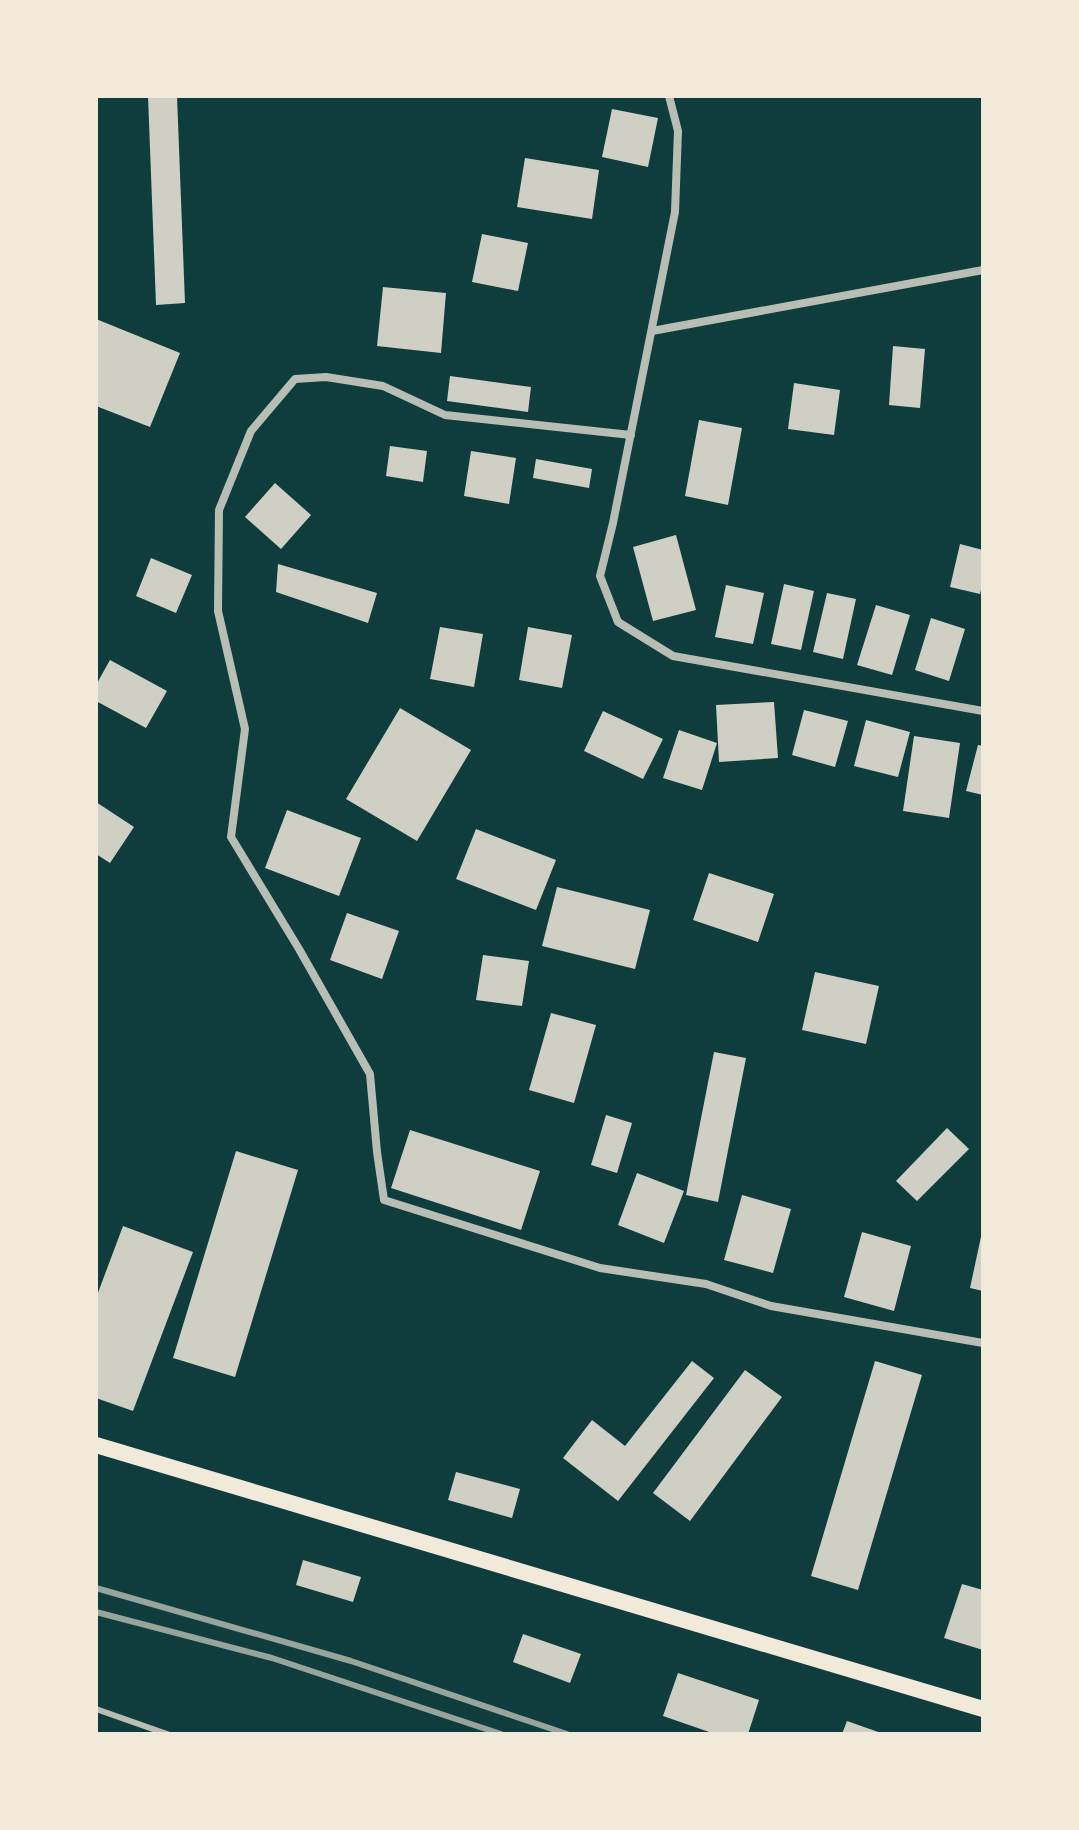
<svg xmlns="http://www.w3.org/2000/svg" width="1079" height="1830" viewBox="0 0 1079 1830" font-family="'DM Sans',sans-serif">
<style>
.building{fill:#cfcfc3}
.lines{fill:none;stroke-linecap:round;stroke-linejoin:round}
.service{stroke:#b8beb3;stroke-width:6}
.minor{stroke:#b8beb3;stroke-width:8}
.secondary{stroke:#f1e9da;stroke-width:16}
.rail{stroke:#97a49c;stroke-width:6}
</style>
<rect width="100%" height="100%" fill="#0f3d3e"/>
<path class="building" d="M148,96H177L185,303L156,305Z
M612,109L658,118L648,167L602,157Z
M525,158L599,170L592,219L517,207Z
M482,234L528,243L518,291L472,282Z
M383,287L446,293L441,353L377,346Z
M96,319L180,353L150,427L96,406Z
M893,346L925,349L920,408L889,405Z
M450,376L531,387L528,412L447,401Z
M794,383L840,390L834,435L788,429Z
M699,420L742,428L728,505L685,496Z
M390,446L427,451L423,482L386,476Z
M471,451L516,458L509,504L464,496Z
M536,459L592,469L589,488L533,478Z
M275,483L311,515L281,549L245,517Z
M676,535L696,610L653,621L633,547Z
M960,544L983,550V582L980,594L950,587Z
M151,558L192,575L176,613L136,596Z
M278,564L377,593L368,623L276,592Z
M784,584L814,591L801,650L771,644Z
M726,585L764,593L753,644L715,637Z
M827,593L856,599L843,659L813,652Z
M876,605L910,615L892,675L857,665Z
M931,618L965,629L949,681L915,670Z
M440,627L483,634L474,687L430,679Z
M528,627L572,635L562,688L519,680Z
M110,660L167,691L146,728L96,701V685Z
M774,702L778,758L719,762L716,705Z
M400,708L471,750L417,841L346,799Z
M804,710L848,721L835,767L792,755Z
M603,711L663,739L643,779L584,751Z
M866,720L910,732L898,777L854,766Z
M679,730L717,743L702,790L663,778Z
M914,736L960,743L949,818L903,811Z
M978,745L983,746V795L966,791Z
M96,802L134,827L110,863L96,854Z
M287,810L361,838L339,896L265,868Z
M476,829L556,860L536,910L456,879Z
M709,873L774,894L758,942L693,920Z
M557,887L650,910L635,969L542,946Z
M347,913L399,931L382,979L330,960Z
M483,955L529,961L522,1006L476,1000Z
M815,972L879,986L866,1044L802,1030Z
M551,1013L596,1025L574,1103L529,1090Z
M714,1052L746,1058L718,1202L686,1195Z
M606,1115L632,1123L617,1173L591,1165Z
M947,1128L969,1149L917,1201L896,1181Z
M410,1130L540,1171L521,1230L391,1188Z
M236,1151L298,1170L235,1377L173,1358Z
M637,1173L684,1191L664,1243L618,1225Z
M742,1195L791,1209L773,1273L724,1260Z
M123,1226L193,1252L133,1411L96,1398V1298Z
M862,1232L911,1246L894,1311L844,1297Z
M982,1232L983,1233V1291L970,1288Z
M692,1361L714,1378L618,1501L563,1458L592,1420L625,1446Z
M875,1361L922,1375L858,1590L811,1576Z
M745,1370L782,1397L690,1521L653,1493Z
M456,1472L520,1489L512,1518L448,1500Z
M303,1560L361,1577L353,1602L296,1585Z
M962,1584L983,1590V1650L944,1638Z
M523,1634L581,1654L570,1683L513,1662Z
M678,1673L759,1700L748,1734H715L663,1716Z
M847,1721L884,1734H842Z"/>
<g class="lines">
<path class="service" d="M96,1709L167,1734"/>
<path class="minor" d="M669,96L678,131L675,212L613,523L600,576L618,622L673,656L983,711
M652,331L983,270
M631,435L445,415L383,386L326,377L295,379L251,431L219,510L218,611L245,729L231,837L299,949L370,1074L377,1152L384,1200L600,1268L706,1284L771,1306L983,1343"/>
<path class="secondary" d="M96,1445L983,1709"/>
<path class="rail" d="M96,1588L351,1661L567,1734
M96,1612L272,1658L501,1734"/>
</g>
<rect width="1079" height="1830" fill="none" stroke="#f1e9da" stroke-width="196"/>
</svg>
